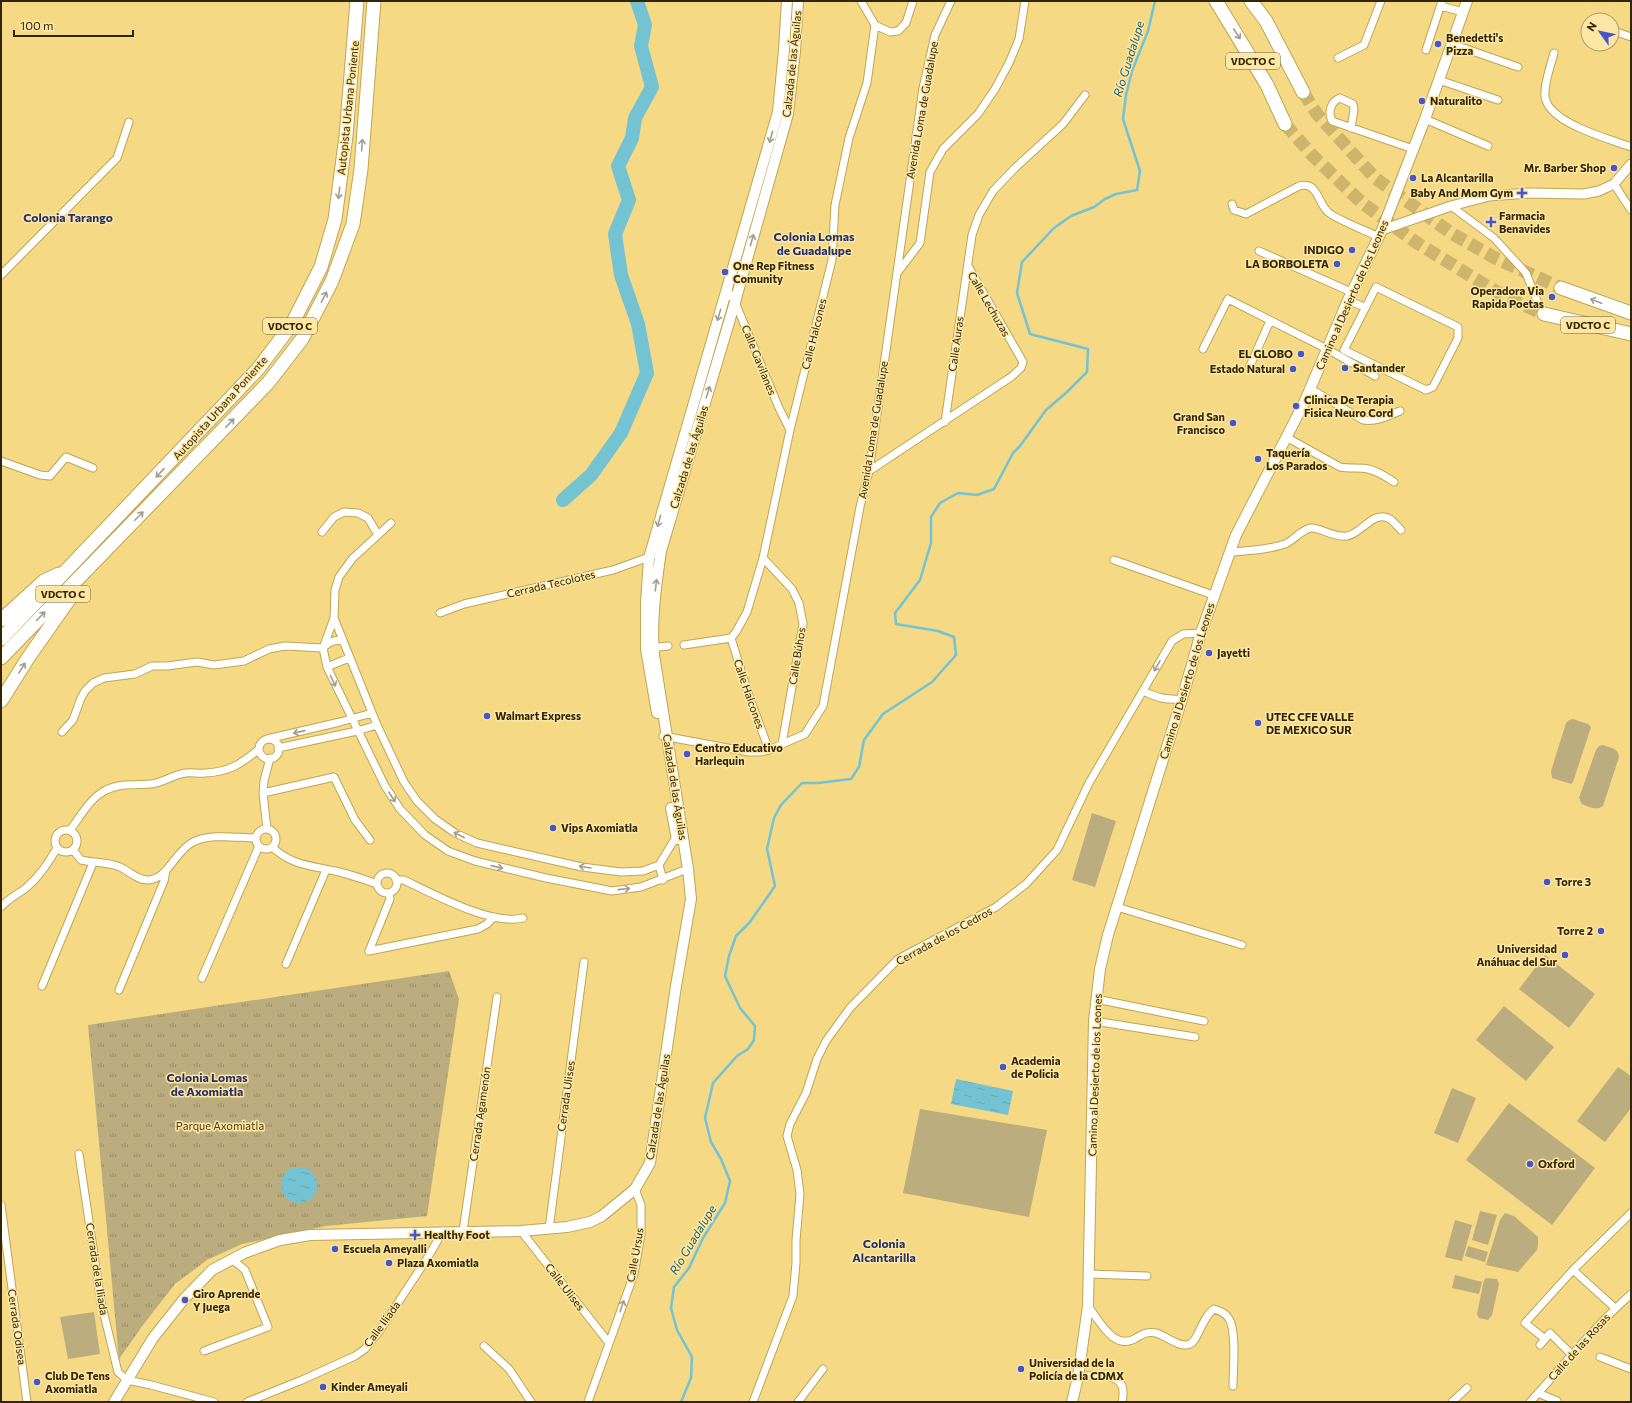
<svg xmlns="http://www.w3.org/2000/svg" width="1632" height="1403" viewBox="0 0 1632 1403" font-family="Commissioner,sans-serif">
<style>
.green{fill:#bcad7f}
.park{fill:url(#park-tufts)}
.water{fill:url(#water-ripples)}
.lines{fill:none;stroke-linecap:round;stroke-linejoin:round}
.stream{stroke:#73c3d3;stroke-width:2.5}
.river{stroke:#73c3d3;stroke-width:14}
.motorway-tunnel{stroke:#ceb56b;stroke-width:13;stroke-dasharray:13 6;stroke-linecap:butt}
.minor-casing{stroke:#c1a552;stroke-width:9}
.tertiary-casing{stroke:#c1a552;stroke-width:11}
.secondary-casing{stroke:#c1a552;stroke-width:12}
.motorway-casing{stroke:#c1a552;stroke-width:15}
.minor{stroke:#fff;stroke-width:7}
.tertiary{stroke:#fff;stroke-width:9}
.secondary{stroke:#fff;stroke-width:10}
.motorway{stroke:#fff;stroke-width:13}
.oneway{stroke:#a39d8d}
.poi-dot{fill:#4357ca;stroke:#fee7a5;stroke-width:1.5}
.labels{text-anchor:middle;stroke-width:3;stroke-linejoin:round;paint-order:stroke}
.shield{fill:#fee7a5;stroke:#6f6033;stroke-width:1}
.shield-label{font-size:10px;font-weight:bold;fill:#322602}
.poi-label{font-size:11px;font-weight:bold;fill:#322602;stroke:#fee7a5;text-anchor:start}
.street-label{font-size:11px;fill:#322602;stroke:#fee7a5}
.park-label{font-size:11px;fill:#4a3b09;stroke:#fee7a5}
.water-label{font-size:12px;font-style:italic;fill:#1e616c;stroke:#fee7a5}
.neighbourhood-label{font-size:12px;font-weight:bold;fill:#243068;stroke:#fee7a5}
</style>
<defs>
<pattern id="park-tufts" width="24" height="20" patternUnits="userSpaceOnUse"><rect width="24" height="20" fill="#bcad7f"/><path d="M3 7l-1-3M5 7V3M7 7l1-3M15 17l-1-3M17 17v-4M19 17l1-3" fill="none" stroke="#998d66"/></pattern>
<pattern id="water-ripples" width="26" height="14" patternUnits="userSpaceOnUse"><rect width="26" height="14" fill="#73c3d3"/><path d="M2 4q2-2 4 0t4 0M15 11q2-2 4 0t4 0" fill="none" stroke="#64a7b4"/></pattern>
</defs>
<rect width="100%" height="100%" fill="#f5d985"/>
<path class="green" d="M1573,719L1588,724L1591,727L1573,782L1571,784L1552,778L1551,771L1566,723L1569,720Z
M1603,745C1611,748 1618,748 1619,757L1603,806C1597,811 1589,807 1582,804L1579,798L1596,750L1599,746Z
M1092,813L1116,821L1095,887L1072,880Z
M1545,955L1595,994L1569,1028L1519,989Z
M1504,1006L1554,1047L1526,1081L1476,1040Z
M1618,1067L1631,1076V1108L1605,1142L1577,1121Z
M1452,1088L1476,1098L1458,1143L1434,1133Z
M1509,1103L1595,1168L1552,1225L1466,1160Z
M920,1109L1047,1130L1029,1217L903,1193Z
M1480,1211L1497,1215L1488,1245L1472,1240Z
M1505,1213L1514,1216L1538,1237V1245L1537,1250L1518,1272L1486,1265L1500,1220Z
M1455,1220L1472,1225L1462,1261L1445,1257Z
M1468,1246L1488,1252L1485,1262L1465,1256Z
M1455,1275L1482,1282L1479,1294L1452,1288Z
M1486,1278L1497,1279L1499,1284L1492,1315L1488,1320L1479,1318L1477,1314L1484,1280Z
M94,1312L100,1354L68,1359L60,1317Z"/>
<path class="park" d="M449,971L459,999L427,1216L326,1226L242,1244L207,1260L175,1284L143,1325L119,1359L88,1025Z"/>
<path class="water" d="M956,1079L1013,1091L1008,1115L951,1104Z
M281 1185a18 18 0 1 1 36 0a18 18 0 1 1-36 0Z"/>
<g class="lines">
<path class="stream" d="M681,1402L691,1378L692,1357L677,1330L671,1308L674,1287L689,1268L703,1238L725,1203L730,1181L721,1159L711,1142L705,1118L713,1083L737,1056L748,1049L754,1040L755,1026L740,1008L725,976L729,956L736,936L750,922L775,886L767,849L774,818L781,805L802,783H818L851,779L859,767L864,740L883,714L932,682L956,655L954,637L938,631L896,624L895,613L920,580L931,543V517L940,503L958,493L977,495L994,489L1013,453L1020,446L1046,410L1067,392L1087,372L1088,349L1030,334L1017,293L1022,262L1054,228L1071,216L1094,207L1105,199L1116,194L1137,190L1140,171L1123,119L1126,95L1132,71L1148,31L1155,1"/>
<path class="river" d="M563,500L591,475L621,433L647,373L638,324L621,275L615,234L629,200L618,166L632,138L635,118L652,87L641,46L645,25L637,1"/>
<path class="motorway-tunnel" d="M1303,92L1317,114L1375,178L1451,233L1495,258L1561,288
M1285,124L1313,156L1361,202L1417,243L1505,297L1544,314"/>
<g class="minor-casing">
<path id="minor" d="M861,1L875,25L890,32L898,31L906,23L913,1
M1441,6L1463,12
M1614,31L1631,37
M1452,44L1518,67
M1426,50L1442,1
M1554,53C1551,64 1545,81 1545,92C1544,97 1547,105 1551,109C1566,127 1609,139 1631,147
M1338,58L1364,45L1381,1
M1439,80L1498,100
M1425,119L1488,146
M1351,128L1354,110L1353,104L1340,98C1330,102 1328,113 1332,121L1413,149
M1614,184L1631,210
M1232,204L1234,210L1246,214L1299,186C1318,181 1317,202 1328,212C1337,220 1367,231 1379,237
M1451,206L1494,238L1526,273L1538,303
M1259,251L1351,292
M898,272L920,243L930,172L943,149L978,114L995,89L1009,63L1019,39L1025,1
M1,275L117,158L129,122
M1376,287L1458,327V338L1433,387L1426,390L1344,350Z
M727,290L735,302L779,408L790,430
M1348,300L1364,307
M1203,349L1228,299L1327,349L1375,376
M1249,368L1270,321
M1311,389L1363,420C1377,422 1388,416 1400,411
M945,422L972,235L979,215L993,191L1015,168L1063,124L1085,95
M1286,437L1340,467C1350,469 1359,467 1368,469C1378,471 1386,477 1394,482
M1,461L40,475L50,476L66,457L93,468
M869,471L1011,377L1021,368L1023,362L968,266
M391,523L352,559L339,577L335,590L334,618L377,725L404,782L417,801L435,819L455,833L477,843L582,867L621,872L643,871L659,865L676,837
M322,532L334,517L344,512L358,513L368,518L378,535
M1230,552C1247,551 1267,550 1285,544C1295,540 1300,530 1311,528C1319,527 1334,538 1347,536C1361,534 1374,509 1390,519C1394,522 1398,527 1401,530
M763,558L792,589L799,603L803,624L782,744
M1114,560L1213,595
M440,613L464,604L613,570L652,556
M334,618L323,648L327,667L385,786L400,809L425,835L448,851L475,861L546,878L612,891L641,887L682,871
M731,638L749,696L769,750
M684,645L731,638L736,632L747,612L763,558L790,430L832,260L835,205L849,138L867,83L875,25
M650,648L668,646
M327,667L349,658
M1143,691C1158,698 1165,700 1182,699
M62,732L73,720L81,698L85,691L93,683L104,678L135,674L152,666H167L197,662L214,665L244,661L269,649L285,646L323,648C329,642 334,639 343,641
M663,736L749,752H760L769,750L805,734L823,706L860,507L869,471L923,88L935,35L951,1
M267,739L340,722L372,713
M259 749a10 10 0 1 1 20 0a10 10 0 1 1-20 0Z
M278,748L357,731L377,725
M263,793L334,777L355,820L370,840
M267,829L263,793L264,781L270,758
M256 839a10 10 0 1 1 20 0a10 10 0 1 1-20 0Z
M55 841a11 11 0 1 1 22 0a11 11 0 1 1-22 0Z
M70,830C81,816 89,799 106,790C120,783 137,785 151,784C163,783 174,774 186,773C192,772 199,774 205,773C229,772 241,764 259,749
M272,847C293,866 309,865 335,871C349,874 363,879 377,884
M73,850L81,860C94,863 108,862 120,867C129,871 137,880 147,880C168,880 174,852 193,842C211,833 237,838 256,838
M659,865L663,880
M377 883a10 10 0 1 1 20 0a10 10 0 1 1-20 0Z
M396,880H404C433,894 492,926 523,918
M1,907C8,899 18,894 26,888C40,876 48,863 57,848
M1117,907L1242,945
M369,951L478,929L487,924L494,917
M369,951L390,899L389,893
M286,964L326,870
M202,978L259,846
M42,986L93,863
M119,990L164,881L166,871
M1096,999L1204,1021
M1094,1021L1195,1037
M79,1154L101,1302L118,1372L127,1380L151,1385L214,1402
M1,1205L27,1402
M549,1229L584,962
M463,1231L497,997
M521,1231L609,1343
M1573,1270L1615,1308
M1089,1274L1147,1276
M1088,1306C1099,1320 1114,1352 1136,1338C1143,1334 1147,1331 1156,1333C1165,1335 1180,1349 1190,1344C1198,1341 1202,1317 1214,1309C1220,1311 1226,1313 1229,1319C1237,1331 1233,1371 1233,1386
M1545,1339L1525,1323L1573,1270L1631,1213
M1540,1345L1550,1333L1571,1354
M484,1346L509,1369L531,1402
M204,1351L268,1327L245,1270L232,1259
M1600,1357L1631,1369
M1078,1377C1090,1375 1117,1373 1122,1386C1124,1391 1123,1397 1122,1402
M1538,1393L1557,1401
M247,1402L302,1380L355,1356L365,1349L378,1333L428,1257L443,1231
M588,1402L634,1274L641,1235V1205L635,1189
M753,1402L793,1296L796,1263V1240L800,1194L797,1170L787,1136L790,1124L806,1093L817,1059L826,1041L850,1008L898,959L996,907L1026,884L1057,850L1089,783L1172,641L1183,634L1201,633
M798,1402L823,1369
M1452,1402L1467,1388
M1530,1402C1563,1366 1594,1327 1631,1294"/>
</g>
<g class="tertiary-casing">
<path id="tertiary" d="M1382,230L1451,206L1489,196L1528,193L1584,194L1599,191L1614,184L1631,164"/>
</g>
<g class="secondary-casing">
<path id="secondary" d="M657,713L646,649V603L649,558L778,112L784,50L787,1
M671,808L677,839
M114,1402L153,1338L184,1299L212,1270L244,1253L266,1245L280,1240L310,1235L521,1231L567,1227L590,1222L602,1216L635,1189L650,1163L676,986L691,899L688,869L654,655C651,620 656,586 661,551L735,302L788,114L795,51L798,1
M1072,1402L1078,1377L1088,1306L1094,1021L1100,969L1108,935L1182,699L1201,633L1236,535L1304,403L1348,300L1382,230L1425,119L1467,1"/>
</g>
<g class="motorway-casing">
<path id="motorway" d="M1216,1L1267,85L1285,124
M1251,1L1266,21L1303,92
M1561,288L1631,313
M1544,314L1631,334
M1,620L44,581L59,574
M1,639L258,369L292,324L321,267L335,219L346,136L357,1
M1,658L268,383L302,339L332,281L353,224L361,169L374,1
M1,701L28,658L75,591"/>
</g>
<use href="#minor" class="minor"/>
<use href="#tertiary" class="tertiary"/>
<use href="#secondary" class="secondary"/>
<use href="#motorway" class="motorway"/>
</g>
<defs><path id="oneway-shaft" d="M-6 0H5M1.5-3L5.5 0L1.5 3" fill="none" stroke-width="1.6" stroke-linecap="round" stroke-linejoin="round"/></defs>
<g class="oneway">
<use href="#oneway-shaft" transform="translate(1237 34) rotate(57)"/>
<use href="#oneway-shaft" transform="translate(771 137) rotate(105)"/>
<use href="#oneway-shaft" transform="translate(362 145) rotate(-86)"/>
<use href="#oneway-shaft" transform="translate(339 193) rotate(97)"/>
<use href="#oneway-shaft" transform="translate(752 240) rotate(-74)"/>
<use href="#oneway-shaft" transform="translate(324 297) rotate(-63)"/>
<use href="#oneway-shaft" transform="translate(1596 301) rotate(-159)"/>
<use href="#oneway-shaft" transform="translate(719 315) rotate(106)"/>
<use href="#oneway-shaft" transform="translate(708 392) rotate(-73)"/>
<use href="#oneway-shaft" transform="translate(230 423) rotate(-46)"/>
<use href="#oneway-shaft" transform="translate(160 473) rotate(133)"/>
<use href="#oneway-shaft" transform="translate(139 516) rotate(-45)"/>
<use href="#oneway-shaft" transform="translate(659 521) rotate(106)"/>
<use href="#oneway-shaft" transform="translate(656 585) rotate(-83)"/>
<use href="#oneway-shaft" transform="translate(41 616) rotate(-46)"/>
<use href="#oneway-shaft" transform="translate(1157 666) rotate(120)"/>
<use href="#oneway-shaft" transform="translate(22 668) rotate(-58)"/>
<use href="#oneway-shaft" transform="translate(333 681) rotate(65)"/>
<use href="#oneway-shaft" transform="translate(299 732) rotate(167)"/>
<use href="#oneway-shaft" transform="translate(392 797) rotate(57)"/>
<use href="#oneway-shaft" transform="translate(459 835) rotate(-153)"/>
<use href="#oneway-shaft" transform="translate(497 867) rotate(13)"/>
<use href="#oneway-shaft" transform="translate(585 867) rotate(-171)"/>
<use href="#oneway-shaft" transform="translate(624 889) rotate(-6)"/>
<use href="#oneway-shaft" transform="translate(622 1306) rotate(-71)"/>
</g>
<g class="poi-dot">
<circle cx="1438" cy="44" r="4"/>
<circle cx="1422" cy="101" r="4"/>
<circle cx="1614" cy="168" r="4"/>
<circle cx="1413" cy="178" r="4"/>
<path d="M1520 187h4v4h4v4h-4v4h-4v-4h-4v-4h4z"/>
<path d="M1489 216h4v4h4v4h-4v4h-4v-4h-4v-4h4z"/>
<circle cx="1352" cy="250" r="4"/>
<circle cx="1337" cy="264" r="4"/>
<circle cx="725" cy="272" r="4"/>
<circle cx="1552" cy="297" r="4"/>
<circle cx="1301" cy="354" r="4"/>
<circle cx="1345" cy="368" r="4"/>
<circle cx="1293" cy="369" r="4"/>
<circle cx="1296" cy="406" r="4"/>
<circle cx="1233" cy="423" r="4"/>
<circle cx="1258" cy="459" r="4"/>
<circle cx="1209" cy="653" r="4"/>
<circle cx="487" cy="716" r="4"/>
<circle cx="1258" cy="723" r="4"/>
<circle cx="687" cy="754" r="4"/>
<circle cx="553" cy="828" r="4"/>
<circle cx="1547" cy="882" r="4"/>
<circle cx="1601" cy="931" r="4"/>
<circle cx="1565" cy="955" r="4"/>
<circle cx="1003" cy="1067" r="4"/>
<circle cx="1530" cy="1164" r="4"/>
<path d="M413 1229h4v4h4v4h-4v4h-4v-4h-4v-4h4z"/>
<circle cx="335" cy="1249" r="4"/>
<circle cx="389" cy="1263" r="4"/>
<circle cx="185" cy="1300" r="4"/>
<circle cx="1021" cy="1369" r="4"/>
<circle cx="37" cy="1382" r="4"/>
<circle cx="323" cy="1387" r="4"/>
</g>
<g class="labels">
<g class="shield">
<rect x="1226" y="53" width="54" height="16" rx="3"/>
<rect x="1561" y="317" width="54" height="16" rx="3"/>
<rect x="263" y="318" width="54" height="16" rx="3"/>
<rect x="36" y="586" width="54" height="16" rx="3"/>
</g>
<g class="shield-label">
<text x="1253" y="65">VDCTO C</text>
<text x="1588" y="329">VDCTO C</text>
<text x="290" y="330">VDCTO C</text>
<text x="63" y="598">VDCTO C</text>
</g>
<g class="poi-label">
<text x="1446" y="42">Benedetti's<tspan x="1446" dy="13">Pizza</tspan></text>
<text x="1430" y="105">Naturalito</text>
<text x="1606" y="172" text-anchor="end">Mr. Barber Shop</text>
<text x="1421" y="182">La Alcantarilla</text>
<text x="1513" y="197" text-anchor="end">Baby And Mom Gym</text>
<text x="1499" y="220">Farmacia<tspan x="1499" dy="13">Benavides</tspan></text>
<text x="1344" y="254" text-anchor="end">INDIGO</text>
<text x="1329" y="268" text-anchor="end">LA BORBOLETA</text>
<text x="733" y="270">One Rep Fitness<tspan x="733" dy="13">Comunity</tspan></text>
<text x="1544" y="295" text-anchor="end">Operadora Via<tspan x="1544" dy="13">Rapida Poetas</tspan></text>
<text x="1293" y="358" text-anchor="end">EL GLOBO</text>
<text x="1353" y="372">Santander</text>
<text x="1285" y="373" text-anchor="end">Estado Natural</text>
<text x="1304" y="404">Clinica De Terapia<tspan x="1304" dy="13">Fisica Neuro Cord</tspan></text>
<text x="1225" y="421" text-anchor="end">Grand San<tspan x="1225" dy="13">Francisco</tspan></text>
<text x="1266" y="457">Taquería<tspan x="1266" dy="13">Los Parados</tspan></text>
<text x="1217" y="657">Jayetti</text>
<text x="495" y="720">Walmart Express</text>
<text x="1266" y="721">UTEC CFE VALLE<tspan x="1266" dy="13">DE MEXICO SUR</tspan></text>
<text x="695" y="752">Centro Educativo<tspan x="695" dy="13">Harlequin</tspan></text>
<text x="561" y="832">Vips Axomiatla</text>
<text x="1555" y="886">Torre 3</text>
<text x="1593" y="935" text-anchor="end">Torre 2</text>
<text x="1557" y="953" text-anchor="end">Universidad<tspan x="1557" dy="13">Anáhuac del Sur</tspan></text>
<text x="1011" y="1065">Academia<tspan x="1011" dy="13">de Policia</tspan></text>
<text x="1538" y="1168">Oxford</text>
<text x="424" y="1239">Healthy Foot</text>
<text x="343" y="1253">Escuela Ameyalli</text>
<text x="397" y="1267">Plaza Axomiatla</text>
<text x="193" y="1298">Giro Aprende<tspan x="193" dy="13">Y Juega</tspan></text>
<text x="1029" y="1367">Universidad de la<tspan x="1029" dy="13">Policía de la CDMX</tspan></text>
<text x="45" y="1380">Club De Tens<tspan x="45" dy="13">Axomiatla</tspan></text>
<text x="331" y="1391">Kinder Ameyali</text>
</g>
<g class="street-label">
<text transform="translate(792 64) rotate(-84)" y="4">Calzada de las Águilas</text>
<text transform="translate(348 108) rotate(-84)" y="4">Autopista Urbana Poniente</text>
<text transform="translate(922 110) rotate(-80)" y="4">Avenida Loma de Guadalupe</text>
<text transform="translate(1352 295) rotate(-66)" y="4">Camino al Desierto de los Leones</text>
<text transform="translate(989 304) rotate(60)" y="4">Calle Lechuzas</text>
<text transform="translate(814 334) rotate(-76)" y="4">Calle Halcones</text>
<text transform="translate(956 344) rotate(-82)" y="4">Calle Auras</text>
<text transform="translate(759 360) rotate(68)" y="4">Calle Gavilanes</text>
<text transform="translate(220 408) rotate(-48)" y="4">Autopista Urbana Poniente</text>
<text transform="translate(873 430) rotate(-81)" y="4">Avenida Loma de Guadalupe</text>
<text transform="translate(689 457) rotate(-73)" y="4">Calzada de las Águilas</text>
<text transform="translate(551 584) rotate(-13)" y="4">Cerrada Tecolotes</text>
<text transform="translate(797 656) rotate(-81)" y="4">Calle Búhos</text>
<text transform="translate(1187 681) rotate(-73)" y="4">Camino al Desierto de los Leones</text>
<text transform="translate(749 694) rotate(71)" y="4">Calle Halcones</text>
<text transform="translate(675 787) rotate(81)" y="4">Calzada de las Águilas</text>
<text transform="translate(944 936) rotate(-29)" y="4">Cerrada de los Cedros</text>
<text transform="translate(1095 1075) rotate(-88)" y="4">Camino al Desierto de los Leones</text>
<text transform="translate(566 1096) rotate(-82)" y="4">Cerrada Ulises</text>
<text transform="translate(658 1107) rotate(-81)" y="4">Calzada de las Águilas</text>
<text transform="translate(480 1114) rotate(-82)" y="4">Cerrada Agamenón</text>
<text transform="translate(635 1255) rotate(-80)" y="4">Calle Ursus</text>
<text transform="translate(97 1269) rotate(81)" y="4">Cerrada de la Iliada</text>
<text transform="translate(565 1287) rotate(52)" y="4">Calle Ulises</text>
<text transform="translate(382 1324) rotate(-54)" y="4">Calle Iliada</text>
<text transform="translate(17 1327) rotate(82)" y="4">Cerrada Odisea</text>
<text transform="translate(1579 1347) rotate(-48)" y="4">Calle de las Rosas</text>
</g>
<g class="park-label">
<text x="220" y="1130">Parque Axomiatla</text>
</g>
<g class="water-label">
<text transform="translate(1129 59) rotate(-73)" y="4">Río Guadalupe</text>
<text transform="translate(693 1240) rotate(-59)" y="4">Río Guadalupe</text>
</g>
<g class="neighbourhood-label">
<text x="68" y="222">Colonia Tarango</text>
<text x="814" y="241">Colonia Lomas<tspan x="814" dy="14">de Guadalupe</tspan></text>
<text x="207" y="1082">Colonia Lomas<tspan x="207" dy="14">de Axomiatla</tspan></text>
<text x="884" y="1248">Colonia<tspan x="884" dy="14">Alcantarilla</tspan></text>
</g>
</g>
<rect width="1632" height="1403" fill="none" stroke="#322602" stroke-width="4"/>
<g transform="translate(1600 32) rotate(303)"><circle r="19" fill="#fee7a5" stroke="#ac9a64"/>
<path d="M0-3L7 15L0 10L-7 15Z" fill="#4357ca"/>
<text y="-6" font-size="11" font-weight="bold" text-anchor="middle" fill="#322602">N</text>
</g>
<path d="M14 30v6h119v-6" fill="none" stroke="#322602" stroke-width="2"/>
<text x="20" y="30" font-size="12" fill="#322602" stroke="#fee7a5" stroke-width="3" paint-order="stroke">100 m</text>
</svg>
